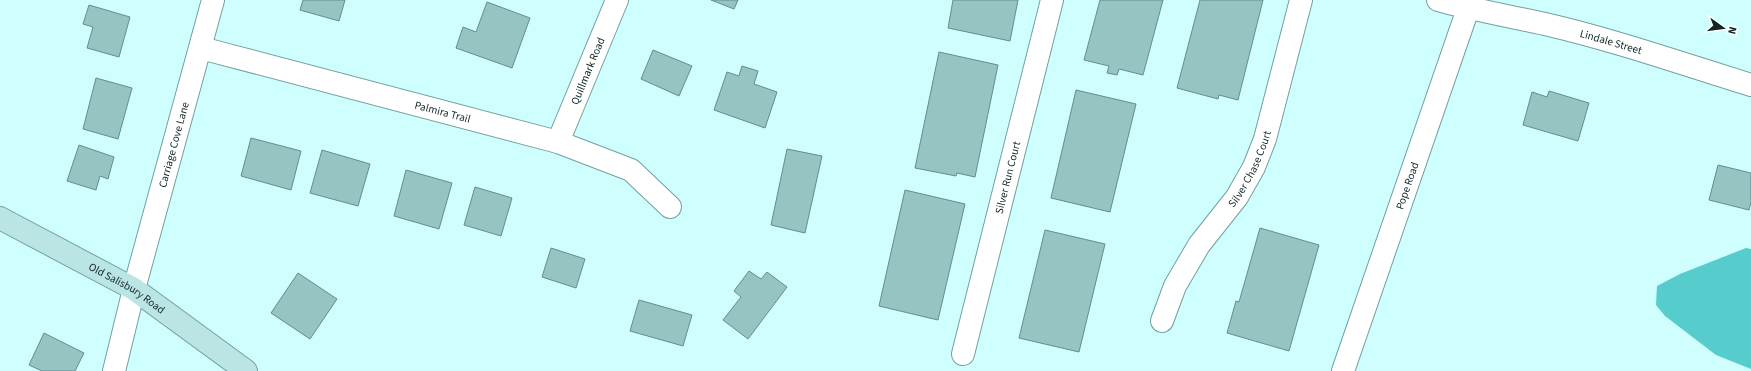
<svg xmlns="http://www.w3.org/2000/svg" width="1751" height="371" viewBox="0 0 1751 371" font-family="'Source Sans 3',sans-serif">
<style>
.water{fill:#56cccd}
.building{fill:#95c4c3;stroke:#618e8e}
.lines{fill:none;stroke-linecap:round;stroke-linejoin:round}
.minor-casing{stroke:#72a0a0;stroke-width:24}
.tertiary-casing{stroke:#72a0a0;stroke-width:24}
.secondary-casing{stroke:#72a0a0;stroke-width:24}
.minor{stroke:#fff;stroke-width:22}
.tertiary{stroke:#fff;stroke-width:22}
.secondary{stroke:#bbe4e4;stroke-width:22}
.labels{text-anchor:middle;stroke-width:3;stroke-linejoin:round;paint-order:stroke}
.street-label{font-size:11px;fill:#122525;stroke:#fff}
</style>
<rect width="100%" height="100%" fill="#cefefe"/>
<path class="water" d="M1746,248L1751,249V369L1716,355L1665,316L1656,305L1657,286L1680,274Z"/>
<path class="building" d="M303,0H345L339,21L300,10Z
M711,0H738L734,9Z
M953,0H1018L1010,41L948,28Z
M1100,0H1163L1143,75L1119,69L1117,75L1107,73L1109,66L1084,60Z
M1200,0H1263L1238,100L1219,95L1218,99L1177,88Z
M487,2L530,18L512,68L456,48L463,27L476,32Z
M89,5L130,17L119,57L87,48L93,27L83,24Z
M653,50L692,66L679,96L641,79Z
M939,52L998,65L975,177L957,173L956,176L915,168Z
M742,66L758,71L754,84L777,92L765,128L714,110L727,72L739,76Z
M96,78L132,88L118,139L83,129Z
M1076,90L1136,104L1110,212L1051,198Z
M1549,91L1589,103L1578,141L1523,125L1532,92L1547,97Z
M251,138L301,151L291,190L241,176Z
M79,145L114,157L108,179L100,176L96,190L67,181Z
M787,149L822,156L805,233L771,225Z
M322,150L370,164L358,206L310,193Z
M1718,165L1751,173V202L1749,210L1709,200Z
M406,170L452,183L439,229L394,216Z
M475,187L512,198L501,236L464,225Z
M905,190L965,204L938,320L879,306Z
M1260,228L1319,245L1289,351L1227,333L1236,301L1239,302Z
M1045,230L1105,244L1079,352L1019,338Z
M551,248L585,259L576,288L542,277Z
M749,271L761,279L767,272L787,287L748,339L723,320L741,297L734,291Z
M298,273L337,299L310,339L271,313Z
M639,300L692,315L683,346L630,331Z
M44,333L84,353L75,371H42L29,365Z"/>
<g class="lines">
<g class="minor-casing">
<g id="minor">
<path id="s1" d="M1438,0C1473,10 1509,16 1545,24C1614,40 1683,64 1751,85"/>
<path id="s2" d="M201,48L558,142L631,170L670,207"/>
<path id="s3" d="M558,142L617,0"/>
<path id="s4" d="M1162,321L1175,286L1199,245L1237,197L1254,167L1265,139L1301,0"/>
<path id="s5" d="M963,354L1052,0"/>
<path id="s6" d="M114,371L134,289L213,0"/>
</g>
</g>
<g class="tertiary-casing">
<g id="tertiary">
<path id="s7" d="M1343,371L1471,0"/>
</g>
</g>
<g class="secondary-casing">
<g id="secondary">
<path id="s8" d="M0,218L134,289L246,371"/>
</g>
</g>
<use href="#minor" class="minor"/>
<use href="#tertiary" class="tertiary"/>
<use href="#secondary" class="secondary"/>
</g>
<g class="labels">
<g class="street-label">
<text dy="4" stroke="none"><textPath href="#s1" startOffset="178">Lindale Street</textPath></text>
<text dy="4" stroke="none"><textPath href="#s3" startOffset="77">Quillmark Road</textPath></text>
<text dy="4" stroke="none"><textPath href="#s2" startOffset="250">Palmira Trail</textPath></text>
<text dy="4" stroke="none"><textPath href="#s6" startOffset="234">Carriage Cove Lane</textPath></text>
<text dy="4" stroke="none"><textPath href="#s4" startOffset="177">Silver Chase Court</textPath></text>
<text dy="4" stroke="none"><textPath href="#s5" startOffset="182">Silver Run Court</textPath></text>
<text dy="4" stroke="none"><textPath href="#s7" startOffset="196">Pope Road</textPath></text>
<text dy="4" stroke="none"><textPath href="#s8" startOffset="145">Old Salisbury Road</textPath></text>
</g>
</g>
<g transform="translate(1723 28) rotate(104)" stroke="#ffffff" stroke-width="3" paint-order="stroke">
<path d="M0-3L7 15L0 10L-7 15Z" fill="#122525"/>
<text y="-6" font-size="11" font-weight="bold" text-anchor="middle" fill="#122525">N</text>
</g>
</svg>
